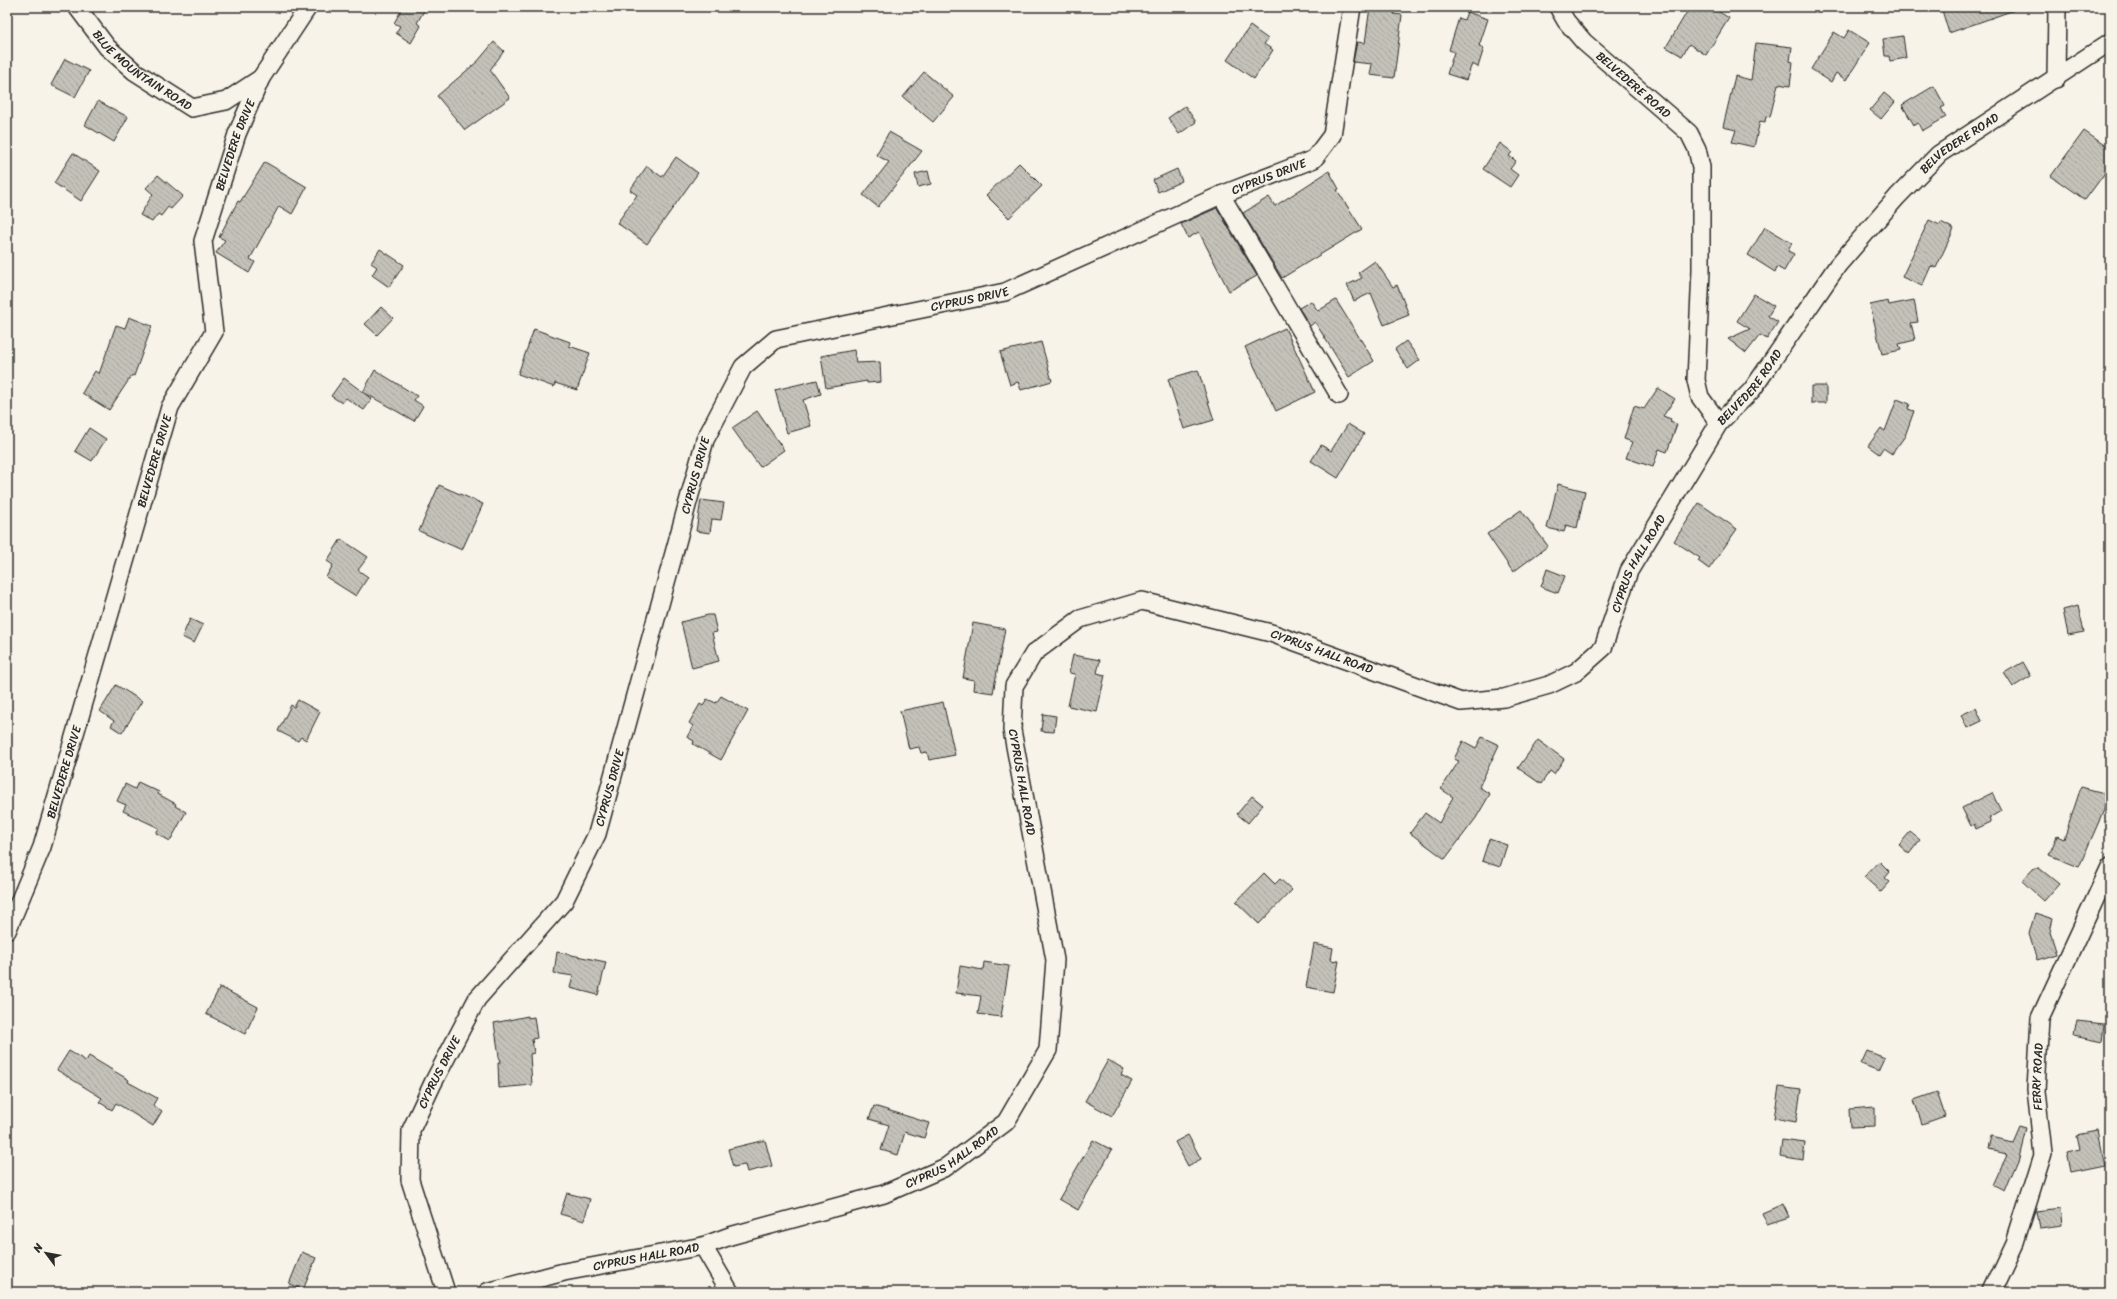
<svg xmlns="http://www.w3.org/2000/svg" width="2117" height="1299" viewBox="0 0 2117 1299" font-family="Sriracha,sans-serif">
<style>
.building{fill:url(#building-back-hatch);stroke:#2b2b2b}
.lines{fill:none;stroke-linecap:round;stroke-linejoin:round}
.street-casing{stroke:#2b2b2b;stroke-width:20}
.street{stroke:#f7f3e8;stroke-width:17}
.labels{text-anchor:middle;stroke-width:4;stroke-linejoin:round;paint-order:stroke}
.street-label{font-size:12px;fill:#2b2b2b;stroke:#f7f3e8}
</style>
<defs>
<pattern id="building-back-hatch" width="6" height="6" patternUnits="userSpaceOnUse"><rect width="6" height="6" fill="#c4c1b9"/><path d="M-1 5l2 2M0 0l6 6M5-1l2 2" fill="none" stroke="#a9a69f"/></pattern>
</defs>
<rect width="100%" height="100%" fill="#f7f3e8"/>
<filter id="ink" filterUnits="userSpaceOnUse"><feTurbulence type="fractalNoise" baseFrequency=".025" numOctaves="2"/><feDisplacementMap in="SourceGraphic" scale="8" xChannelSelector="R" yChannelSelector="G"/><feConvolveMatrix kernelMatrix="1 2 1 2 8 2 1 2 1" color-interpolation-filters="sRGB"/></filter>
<g filter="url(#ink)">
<path class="building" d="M403,7H426L417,23L421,26L411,43L396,33L400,26L394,23Z
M1370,7H1395L1394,14L1402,15L1394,78L1370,75L1372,64L1353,62L1357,42L1365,43Z
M1690,7H1711L1729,18L1706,55L1689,44L1682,56L1666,47Z
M1941,7H2017V9L1949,33Z
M1467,12L1488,19L1479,46L1484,48L1478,67L1472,64L1466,80L1447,74L1454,52L1449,50L1459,18L1464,20Z
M1250,26L1268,39L1264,44L1273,50L1254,79L1227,60Z
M1849,30L1870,43L1846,80L1836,73L1831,82L1811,69L1834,32L1844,38Z
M1903,36L1906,58L1890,61L1889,56H1885L1883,39Z
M494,42L504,51L490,70L510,98L465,130L437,96L478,61Z
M1756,43L1792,47L1790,61L1793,62L1790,86L1778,84L1770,117L1766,116L1765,122L1760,121L1754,147L1732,142L1736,130L1723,127L1735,76L1751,80Z
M65,59L89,71L75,97L51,85Z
M924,72L954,97L933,122L903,97Z
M1934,86L1945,106L1941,108L1946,117L1922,131L1918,123L1914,125L1902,105Z
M1884,93L1895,102L1881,119L1870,110Z
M98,101L128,117L114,142L85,125Z
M1185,106L1196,122L1179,134L1168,118Z
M2084,131L2110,149V166L2085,200L2051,176Z
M889,132L922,151L878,207L863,195L889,162L876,155Z
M1500,143L1512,152L1509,156L1516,161L1510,169L1518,175L1510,187L1483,169Z
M73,153L100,171L81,201L54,183Z
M676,157L698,173L647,244L617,223L637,195L630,190L647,166L662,177Z
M265,162L307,187L292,214L279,206L250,259L255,262L249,273L216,253L225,240L219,237L238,201L240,202Z
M1019,163L1042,186L1009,218L986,195Z
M1177,169L1182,181L1158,192L1153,180Z
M928,171L931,184L918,187L915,174Z
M1329,171L1339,189L1337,190L1362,229L1282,278L1243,213L1269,197L1275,206Z
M158,175L183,196L171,209L168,207L161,216L158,214L152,222L140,215L153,194L146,188Z
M1217,208L1257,276L1229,291L1199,232L1188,238L1181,224Z
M1929,220L1940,225L1941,222L1954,229L1936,268L1931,266L1922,286L1902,277Z
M1765,227L1792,243L1788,251L1794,254L1784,271L1777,267L1775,272L1748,255Z
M380,249L404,265L389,287L372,275L377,267L371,263Z
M1375,261L1393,287L1397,285L1409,315L1384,325L1371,293L1354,301L1347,285L1362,278L1358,273Z
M1754,294L1774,306L1768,316L1778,322L1767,339L1760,335L1746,353L1728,339L1750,329L1737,321Z
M1336,300L1374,361L1349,377L1315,322L1310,326L1299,308L1311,301L1318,311Z
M1914,300L1918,322L1911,323L1915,340L1899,344L1901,350L1882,354L1870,305L1888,301L1889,305Z
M381,307L393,318L377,335L365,324Z
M129,317L152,326L134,376L132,375L109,410L82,393L95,371L99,374L116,325L125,328Z
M1285,328L1315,392L1276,411L1245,347Z
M534,329L570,342L569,346L590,353L577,390L555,383L554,387L518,374Z
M1406,341L1420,360L1408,369L1395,349Z
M1041,342L1052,381L1021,390L1018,382L1010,385L1000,352Z
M854,350L856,363L880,362L881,382L867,383V381L826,388L821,356Z
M375,370L417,396L414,400L423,406L414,421L363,392Z
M1198,370L1214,420L1184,429L1168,379Z
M344,378L372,399L364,410L346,398L342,403L331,396Z
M817,380L821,394L803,400L811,426L787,433L775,390Z
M1811,386H1826V403H1811Z
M1658,388L1675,399L1663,416L1671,419L1670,422L1677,424L1667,452L1659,449L1653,467L1626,458L1632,442L1624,439L1634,406L1644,409Z
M1897,399L1910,404L1908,409L1914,411L1905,436L1892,454L1883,448L1879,454L1868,446L1881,428L1885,431Z
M757,411L784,450L760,467L732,428Z
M1348,424L1364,434L1338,478L1311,461L1321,445L1331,451Z
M89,428L106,439L92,461L75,451Z
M1558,484L1585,491L1577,528L1566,525L1564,532L1547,528Z
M439,485L483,504L462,550L419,531Z
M701,500L724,503L721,520L712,519L710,533L696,531Z
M1699,503L1737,529L1709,569L1698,561L1700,558L1674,541Z
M1521,510L1548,546L1513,572L1487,534Z
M341,539L368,557L358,570L368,577L356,596L326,577L333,565L327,561Z
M1547,569L1565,576L1558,593L1541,587Z
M2078,606L2084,632L2068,635L2063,610Z
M708,615H713L717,632L712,633L719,661L692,668L681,622Z
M190,619L203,625L194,643L182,637Z
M973,623L1005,629L993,693L973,690L974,680L963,678Z
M1073,655L1100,660L1097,673L1105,675L1097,712L1068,706L1075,674L1069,673Z
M2023,662L2031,676L2013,687L2004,673Z
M116,685L142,701L122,733L111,726L114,721L100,711Z
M721,696L748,711L721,760L693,744L694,741L687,737L693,726L689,723L700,704L703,706L707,699L716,703Z
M298,700L320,712L306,740L301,737L298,741L278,731L291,705L294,707Z
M943,702L955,755L929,760L927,752L921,753L919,747L909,749L900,711Z
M1976,708L1982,721L1967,728L1961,715Z
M1043,714L1056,716L1054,732L1041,731Z
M1482,737L1499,745L1479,787L1490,794L1476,818L1445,859L1410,833L1425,813L1439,823L1453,797L1441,789L1459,761L1454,759L1463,741L1476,748Z
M1538,740L1564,759L1554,774L1550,771L1541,784L1518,768Z
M138,782L159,792L158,794L176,804L175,806L186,812L170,841L156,833L159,828L123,811L126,805L117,801L125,784L135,789Z
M2081,787L2108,794L2104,810L2079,867L2049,855L2057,836L2064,839Z
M1992,793L2001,811L1989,818L1991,822L1976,829L1974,824L1971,826L1962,808Z
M1252,796L1263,805L1248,823L1237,814Z
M1910,832L1920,840L1909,854L1899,845Z
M1489,839L1507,845L1500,867L1482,861Z
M1879,861L1890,872L1885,878L1890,882L1881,892L1864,877Z
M2034,868H2039L2059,884L2044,901L2022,881Z
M1264,873L1275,884L1280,879L1292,890L1259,924L1236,902Z
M2035,913L2053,919L2050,932L2057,954L2037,960L2029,934Z
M1314,944L1333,948L1331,960L1339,961L1333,992L1306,987Z
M557,952L606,962L598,995L570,988L573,976L554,973Z
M984,962L1009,966L1001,1017L978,1014L981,996L956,993L960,966L983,970Z
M220,987L258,1007L245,1034L206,1014Z
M528,1016V1018L534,1017L537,1038L532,1039L534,1053L530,1054L532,1085L499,1088L498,1063H500L494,1023Z
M2077,1021L2104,1024L2102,1042L2074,1036Z
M69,1051L86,1061L89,1056L129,1080L128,1082L157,1098L153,1105L162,1111L153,1126L116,1103L112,1110L99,1102L102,1098L57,1070Z
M1867,1051L1885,1058L1879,1071L1861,1064Z
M1108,1060L1124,1069L1121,1075L1132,1081L1112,1116L1085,1101Z
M1779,1087L1801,1090L1796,1122L1774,1118Z
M1937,1092L1945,1116L1922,1124L1914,1100Z
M874,1106L929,1123L924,1138L905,1132L898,1155L881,1150L889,1125L869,1119Z
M1875,1107V1126L1850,1127L1849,1109Z
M2019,1126L2026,1128L2018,1160L2005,1191L1993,1185L2007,1154L1989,1150L1992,1137L2012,1142Z
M2098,1131L2105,1165L2071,1172L2067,1152L2080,1149L2077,1135Z
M1188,1135L1201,1159L1188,1166L1175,1142Z
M765,1140L772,1166L747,1172L745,1165L733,1167L728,1149Z
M1093,1140L1112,1150L1078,1210L1059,1199Z
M1782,1140L1805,1143L1803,1160L1780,1156Z
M567,1193L590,1199L584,1221L560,1214Z
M1783,1204L1789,1217L1767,1224L1762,1213Z
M2059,1208L2061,1226L2039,1229L2036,1211Z
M302,1252L316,1258L303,1290L289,1284Z"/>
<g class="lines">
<g class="street-casing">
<g id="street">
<path id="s1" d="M77,7L107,47L134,71L192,108L226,101L261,78"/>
<path id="s2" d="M1558,7L1566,21L1584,42L1689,133L1697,149L1701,167V271L1696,380L1700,397L1719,423L1752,390L1838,265L1897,197L1939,154L2110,42"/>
<path d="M2056,79L2057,7"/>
<path d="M1221,195L1339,395"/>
<path id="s3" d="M7,931L42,847L170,407L214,332L203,241L237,134L261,78L308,7"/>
<path d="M703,1246L730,1292"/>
<path id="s4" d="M446,1292L410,1180L411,1130L433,1083L477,999L564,901L597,834L705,440L743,367L776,339L1005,292L1221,195L1314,159L1332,135L1352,7"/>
<path id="s5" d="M487,1292L564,1272L703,1246L730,1236L884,1194L946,1167L1006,1122L1048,1050L1055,960L1012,730L1014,686L1034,653L1080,619L1142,601L1271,633L1461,702L1504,698L1549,685L1576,672L1603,648L1629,571L1719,423"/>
<path id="s6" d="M1992,1292L2015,1243L2043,1154L2036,1090L2040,1018L2110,867"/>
</g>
</g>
<use href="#street" class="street"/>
</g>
</g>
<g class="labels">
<g class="street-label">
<text dy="4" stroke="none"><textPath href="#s1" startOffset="92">BLUE MOUNTAIN ROAD</textPath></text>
<text dy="4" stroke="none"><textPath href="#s2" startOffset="109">BELVEDERE ROAD</textPath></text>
<text dy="4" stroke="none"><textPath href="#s2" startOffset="853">BELVEDERE ROAD</textPath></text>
<text dy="4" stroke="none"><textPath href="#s3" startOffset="829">BELVEDERE DRIVE</textPath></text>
<text dy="4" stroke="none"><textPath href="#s4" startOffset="1576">CYPRUS DRIVE</textPath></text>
<text dy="4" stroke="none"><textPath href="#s4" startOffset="1252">CYPRUS DRIVE</textPath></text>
<text dy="4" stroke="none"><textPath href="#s2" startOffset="529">BELVEDERE ROAD</textPath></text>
<text dy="4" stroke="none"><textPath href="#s3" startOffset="493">BELVEDERE DRIVE</textPath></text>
<text dy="4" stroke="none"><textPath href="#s4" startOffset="892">CYPRUS DRIVE</textPath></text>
<text dy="4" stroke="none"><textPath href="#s5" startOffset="1747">CYPRUS HALL ROAD</textPath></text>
<text dy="4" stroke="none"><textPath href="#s5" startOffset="1351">CYPRUS HALL ROAD</textPath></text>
<text dy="4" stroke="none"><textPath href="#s3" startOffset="169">BELVEDERE DRIVE</textPath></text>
<text transform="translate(1022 782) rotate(80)" y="4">CYPRUS HALL ROAD</text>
<text dy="4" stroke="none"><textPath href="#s4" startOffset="568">CYPRUS DRIVE</textPath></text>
<text dy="4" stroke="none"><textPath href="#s4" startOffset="232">CYPRUS DRIVE</textPath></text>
<text dy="4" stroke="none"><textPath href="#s6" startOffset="225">FERRY ROAD</textPath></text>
<text dy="4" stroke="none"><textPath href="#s5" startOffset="487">CYPRUS HALL ROAD</textPath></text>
<text dy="4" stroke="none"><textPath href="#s5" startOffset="163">CYPRUS HALL ROAD</textPath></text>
</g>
</g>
<rect width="2117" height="1299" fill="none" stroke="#f7f3e8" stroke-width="24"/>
<rect x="12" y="12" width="2093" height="1275" fill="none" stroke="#2b2b2b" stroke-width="1.5" filter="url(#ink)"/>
<g transform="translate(46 1253) rotate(302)" stroke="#f7f3e8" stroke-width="3" paint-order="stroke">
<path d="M0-3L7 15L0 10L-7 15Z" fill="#2b2b2b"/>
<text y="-6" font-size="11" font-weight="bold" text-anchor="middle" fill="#2b2b2b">N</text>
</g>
</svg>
